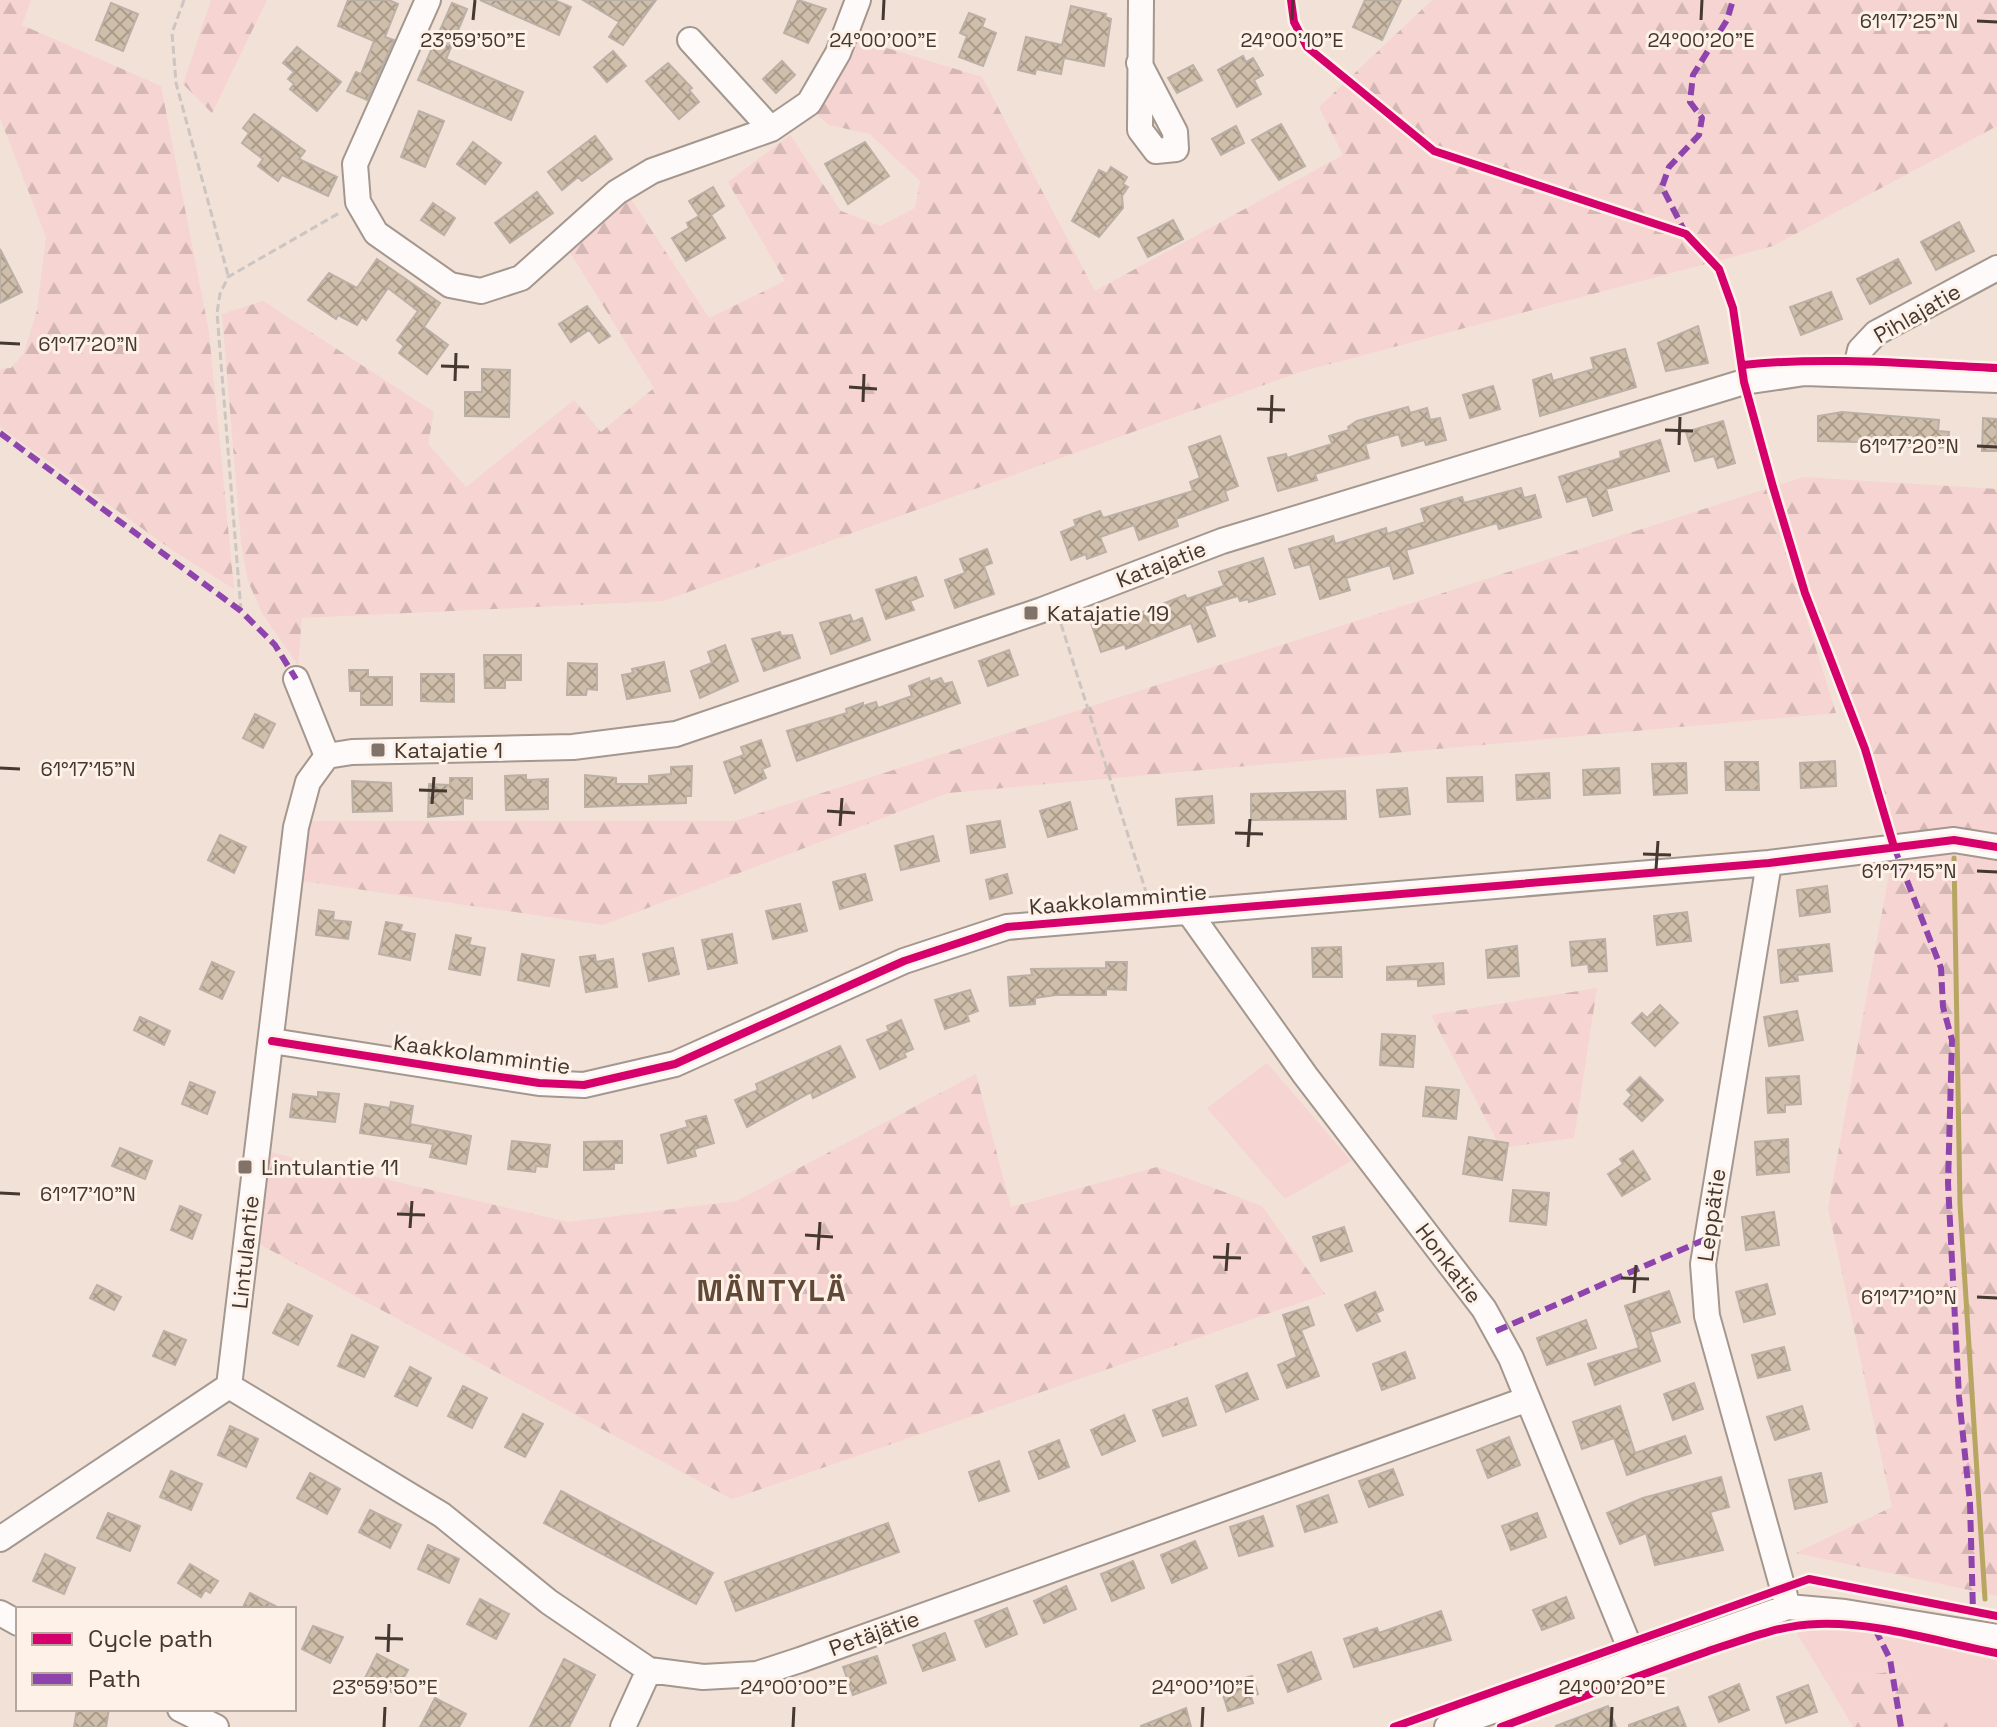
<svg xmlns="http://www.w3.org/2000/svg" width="1997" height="1727" viewBox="0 0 1997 1727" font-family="'Space Grotesk',sans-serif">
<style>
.green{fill:#f6d4d1}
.forest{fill:url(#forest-firs)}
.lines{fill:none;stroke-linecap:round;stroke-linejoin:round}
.stream{stroke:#b6a662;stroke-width:5}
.building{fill:url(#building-cross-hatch);stroke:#bbb0a6;stroke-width:2}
.minor-casing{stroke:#a4978e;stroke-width:28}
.path{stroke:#ccc5c2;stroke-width:3;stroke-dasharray:8 4;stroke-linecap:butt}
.minor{stroke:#fdfaf9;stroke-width:24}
.quiet{stroke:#8e44ad;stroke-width:6;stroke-dasharray:12 6;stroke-linecap:butt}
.cycleway-casing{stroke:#fdf1e8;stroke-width:13}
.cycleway{stroke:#d6006c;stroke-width:8}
.ticks{fill:none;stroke:#443830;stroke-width:3}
.poi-dot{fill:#81736a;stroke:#fdf1e8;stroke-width:3}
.labels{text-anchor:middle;stroke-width:6;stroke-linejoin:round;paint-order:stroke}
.street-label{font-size:22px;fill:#443830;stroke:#fdf1e8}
.poi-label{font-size:22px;fill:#443830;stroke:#fdf1e8;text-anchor:start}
.district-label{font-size:30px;font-weight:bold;letter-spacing:2px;fill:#624837;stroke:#fdf1e8}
.ticks-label{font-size:20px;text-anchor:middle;fill:#443830;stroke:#fdf1e8;stroke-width:6;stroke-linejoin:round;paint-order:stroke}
</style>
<defs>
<pattern id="forest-firs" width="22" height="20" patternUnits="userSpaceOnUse" patternTransform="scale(2)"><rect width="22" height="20" fill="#f6d4d1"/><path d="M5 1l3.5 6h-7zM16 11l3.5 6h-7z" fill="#d4b7b4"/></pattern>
<pattern id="building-cross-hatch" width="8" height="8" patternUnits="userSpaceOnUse" patternTransform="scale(2)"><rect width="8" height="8" fill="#cfbeaa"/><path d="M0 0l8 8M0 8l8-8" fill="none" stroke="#aa9b8b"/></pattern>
</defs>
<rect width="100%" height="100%" fill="#f2e1d6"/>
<path class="green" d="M1267,1063L1351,1161L1285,1199L1207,1108Z
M1818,1619L1997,1661V1727H1948L1952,1705L1902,1670L1826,1681L1789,1620Z"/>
<path class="forest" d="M0,0H31L22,25L161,86L209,332L234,589L175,552L0,427V369L11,368L24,353L37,310L46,237L0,118Z
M211,0H267L212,113L183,84Z
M1432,0H1997V126L1773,246L1300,372L663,601L302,618L298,665L262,613L248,581L241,543L222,314L263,301L434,412L428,444L466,487L574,400L601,432L654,388L568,249L631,199L709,318L785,281L728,182L790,135L841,211L880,226L915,208L920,181L870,134L829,125L814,112L854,38L982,77L1095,291L1343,155L1319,107Z
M1803,477L1997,489V1596L1796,1553L1892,1507L1828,1208L1894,847L1865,749L1773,487Z
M1766,489L1836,713L948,793L603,925L302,881L307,821H735Z
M1597,988L1574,1138L1501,1148L1431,1015Z
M976,1074L1011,1207L1157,1167L1262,1206L1325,1294L732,1499L246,1237L257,1149L568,1222L737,1201Z
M1902,1670L1953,1705L1948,1727H1853L1826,1681Z"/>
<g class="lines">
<path class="stream" d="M1954,858L1960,1204L1985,1599"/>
</g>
<path class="building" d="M348,0H389L398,4L385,37L394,40L367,100L347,91L356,72L361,74L374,41L338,26Z
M480,0H554L571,7L559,35Z
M583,0H656L623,45L609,37L619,22Z
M798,0L826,9L808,43L784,33Z
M1365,0H1401L1382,40L1353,27Z
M111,3L138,14L123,51L96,40Z
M452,3L467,9L446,59L523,92L511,120L418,80Z
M1071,6L1106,14L1105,17L1111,19L1104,66L1064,58L1061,74L1036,69L1035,74L1018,70L1026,37L1062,45Z
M969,13L985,19L982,27L996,33L983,66L959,57L967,36L960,33Z
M297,47L341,82L317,111L290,89L294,84L288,79L294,72L283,63Z
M613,51L626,66L607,82L594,67Z
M1243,56L1246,62L1253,58L1263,75L1254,80L1261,94L1237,107L1218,70Z
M782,61L795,75L776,93L763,79Z
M668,63L692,88L689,90L699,102L679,119L646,81Z
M1193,65L1202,80L1177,93L1168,78Z
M419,111L444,121L425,167L401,157Z
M254,114L305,151L299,159L337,177L328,196L282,175L278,181L258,166L263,159L242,143L249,133L243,128Z
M1281,124L1305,166L1279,180L1252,140Z
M1236,126L1244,143L1221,155L1212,139Z
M595,136L612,159L582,181L578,177L562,190L548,172Z
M473,142L501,163L485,184L457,164Z
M865,142L889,176L848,204L825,164Z
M1111,167L1127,177L1123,184L1128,187L1122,196L1123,208L1099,237L1072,221L1099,170L1107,174Z
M713,187L724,206L711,215L725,238L686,261L672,238L689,228L687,223L699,216L689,201Z
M537,192L553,213L510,243L495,223Z
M433,203L455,218L444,235L421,220Z
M1173,220L1183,239L1148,257L1138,238Z
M1959,222L1974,251L1936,270L1921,242Z
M0,249L22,292L0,303Z
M377,259L440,303L424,327L448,345L427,374L399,353L404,346L397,340L418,311L388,288L366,320L362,317L357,325L338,315L336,319L308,300L329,273L357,288Z
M1898,259L1911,283L1870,304L1857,279Z
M1831,292L1842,319L1801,335L1790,307Z
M587,306L610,336L599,343L589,330L571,342L559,324Z
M1698,326L1708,363L1666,371L1658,343Z
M1625,349L1636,387L1540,416L1533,380L1551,374L1553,381L1594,369L1591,358Z
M482,369L510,370L509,417L465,416V392H482Z
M1493,386L1500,409L1470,418L1463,395Z
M1408,407L1410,413L1427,408L1430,420L1440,418L1446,440L1426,445L1424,440L1402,446L1399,434L1365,444L1369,458L1315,474L1317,480L1278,491L1268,458L1286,454L1287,458L1332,444L1329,436L1349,430L1348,427L1357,421Z
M1842,412L1939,420L1938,431L1949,432L1948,447L1921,450V447L1900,446L1901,443L1818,441V416Z
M1983,418L1997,419V451H1982Z
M1723,421L1735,463L1718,468L1714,456L1695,461L1686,432Z
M1220,436L1238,486L1225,491L1228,500L1176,519L1178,526L1139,540L1134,525L1100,537L1106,552L1087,559L1086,554L1071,560L1061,532L1076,526L1074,520L1100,511L1103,518L1193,491L1190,482L1200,478L1189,447Z
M1660,440L1669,471L1606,489L1612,510L1593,516L1587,496L1567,502L1559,477L1621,458L1620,452Z
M1521,488L1524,498L1535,495L1541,517L1499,529L1497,523L1406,550L1413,573L1394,579L1390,565L1346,578L1350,590L1320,599L1310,564L1295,568L1289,549L1333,536L1335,544L1386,528L1387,534L1425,522L1421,509L1462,497L1464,503Z
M987,549L992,563L984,566L994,594L955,608L945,580L965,573L960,559Z
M1263,558L1275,594L1249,602L1248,599L1240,601L1238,596L1204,606L1215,636L1198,642L1191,623L1126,649L1125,644L1101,652L1090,620L1117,610L1122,611L1125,619L1185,595L1187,599L1224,586L1219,572Z
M916,577L923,596L910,601L914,610L886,619L876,590Z
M850,615L853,622L862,618L870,640L831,654L820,623Z
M780,632L781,636L792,635L800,658L764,671L752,639Z
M725,645L738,681L700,698L691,671L712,663L708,652Z
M1009,650L1018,675L988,686L979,661Z
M484,655H521V680H505V688H485Z
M664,662L670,691L627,699L622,675L633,673L632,669Z
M568,663L597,664V690L587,689L586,695H567Z
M349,670H368V677H392V705H361V691H350Z
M421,674H454V702L421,701Z
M929,678L930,682L941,678L944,684L952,682L960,703L797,761L787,731L847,713L846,709L863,703V706L876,702L878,708L912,696L909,686Z
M255,714L275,724L263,748L243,738Z
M761,740L770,766L762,769L766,778L735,793L724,762L744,755L741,747Z
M1835,761L1836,786L1801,788L1800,763Z
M1725,762H1758L1759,790H1726Z
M1686,763L1687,793L1654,795L1652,764Z
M692,766L691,796H686V803L585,807V775L616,778V784H649V776L671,774V767Z
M1619,768L1620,793L1584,795L1583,770Z
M1549,773L1550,798L1517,800L1516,775Z
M526,775V780L548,779V809L506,810L505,776Z
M1482,777L1483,801L1448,802L1447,778Z
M450,778H472V799L463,798V814L428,817L429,784L450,785Z
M352,781L391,783L392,811L353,812Z
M1407,788L1410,814L1380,817L1377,790Z
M1345,791L1346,819L1251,820V794Z
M1212,796L1214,823L1178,825L1176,799Z
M1070,802L1077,829L1048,837L1040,811Z
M1000,821L1005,847L971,853L967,826Z
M220,835L246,847L234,873L208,860Z
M933,836L939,861L901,870L895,846Z
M865,874L872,900L840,909L833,882Z
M1007,874L1012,893L990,899L986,880Z
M1827,886L1830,912L1800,916L1797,890Z
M800,904L807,931L773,939L766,911Z
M319,910L334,912L333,920L351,922L348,939L316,935Z
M1687,912L1691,941L1657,945L1654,916Z
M386,922L402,925L400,931L415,934L410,960L379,954Z
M732,934L737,963L708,969L702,940Z
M456,935L471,938L469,945L485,948L480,975L449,969Z
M1605,939L1607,971L1589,972L1588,964L1572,966L1570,942Z
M1829,944L1832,971L1797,975L1798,981L1781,983L1778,950Z
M1517,946L1519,976L1488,978L1486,950Z
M1341,947L1342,977H1313L1312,948Z
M673,948L679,974L649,981L643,954Z
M522,954L554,960L549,986L518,980Z
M595,955L596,962L613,959L617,987L586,992L580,957Z
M212,962L234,972L222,999L200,989Z
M1106,962H1127L1126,990L1106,989V995H1056L1035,998V1004L1010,1006L1008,977L1032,975L1031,969L1106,968Z
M1443,963L1444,984L1418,986V979L1387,980V967Z
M970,990L978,1011L967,1015L969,1021L945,1029L935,1000Z
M1660,1005L1678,1023L1655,1046L1632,1023L1642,1013L1647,1018Z
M1797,1011L1803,1040L1769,1046L1764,1017Z
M140,1017L170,1031L164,1045L134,1030Z
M901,1020L913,1049L904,1053L906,1057L880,1069L867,1040L889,1031L887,1026Z
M1382,1034L1415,1036L1413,1067L1380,1065Z
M840,1046L855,1077L813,1098L811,1092L747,1127L735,1100L758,1090L756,1084Z
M1799,1076L1801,1104L1785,1105V1112L1768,1113L1766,1078Z
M1640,1077L1663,1100L1642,1121L1624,1104L1632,1095L1627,1090Z
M190,1082L215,1092L207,1114L182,1104Z
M1426,1087L1459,1090L1456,1119L1423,1116Z
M318,1092L339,1094L335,1122L290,1117L293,1094L318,1097Z
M391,1102L413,1106L410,1124L471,1136L466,1164L430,1157L433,1144L360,1133L365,1104L390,1108Z
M706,1116L714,1143L694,1149L696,1156L668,1163L661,1135L688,1127L686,1121Z
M1469,1137L1508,1143L1502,1180L1463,1174Z
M1788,1139L1789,1172L1757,1175L1755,1142Z
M512,1141L550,1145L547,1167L536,1166L535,1172L508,1169Z
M622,1141V1163H614V1169L584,1170V1142Z
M120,1148L152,1161L145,1179L112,1166Z
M1633,1151L1650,1179L1622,1196L1608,1174L1623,1164L1620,1159Z
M1513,1190L1549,1193L1546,1225L1510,1221Z
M180,1206L201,1215L192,1239L171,1230Z
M1774,1212L1779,1245L1746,1250L1742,1217Z
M1344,1227L1352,1251L1321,1261L1313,1237Z
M1767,1284L1775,1314L1744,1322L1736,1292Z
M97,1285L121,1297L114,1310L90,1298Z
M1669,1291L1680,1322L1650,1332L1660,1361L1595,1385L1588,1364L1639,1348L1625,1306Z
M1375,1292L1383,1310L1376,1313L1380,1321L1357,1331L1345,1305Z
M288,1304L312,1316L298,1345L273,1333Z
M1308,1307L1314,1325L1301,1330L1319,1376L1287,1388L1278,1365L1297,1357L1283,1315Z
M1586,1320L1596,1348L1547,1365L1537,1338Z
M164,1331L186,1340L175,1365L153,1356Z
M352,1335L378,1347L364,1377L338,1366Z
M1784,1347L1790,1370L1758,1378L1752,1355Z
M1405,1352L1415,1378L1382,1390L1373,1364Z
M410,1367L431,1378L417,1406L395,1396Z
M1247,1373L1258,1399L1226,1412L1216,1386Z
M1694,1383L1703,1409L1673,1420L1664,1394Z
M463,1386L487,1398L472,1428L448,1416Z
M1187,1398L1196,1425L1163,1436L1153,1410Z
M1620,1406L1635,1453L1685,1436L1691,1453L1627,1475L1614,1438L1582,1449L1573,1422Z
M1802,1406L1809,1429L1775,1440L1767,1417Z
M523,1414L543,1424L525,1457L505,1447Z
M1124,1415L1135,1441L1102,1455L1091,1430Z
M230,1426L258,1439L246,1467L218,1455Z
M1509,1437L1520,1465L1488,1478L1477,1450Z
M1059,1440L1069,1467L1039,1479L1029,1452Z
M999,1461L1009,1491L979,1501L969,1472Z
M1393,1469L1403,1495L1369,1507L1359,1481Z
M171,1471L202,1484L191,1510L160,1497Z
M310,1473L340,1489L327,1514L297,1498Z
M1821,1473L1827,1502L1795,1509L1789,1480Z
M1721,1477L1729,1507L1710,1512L1723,1550L1655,1565L1646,1533L1620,1544L1607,1513L1643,1498Z
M561,1491L713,1573L696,1604L544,1523Z
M1328,1495L1337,1522L1305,1532L1297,1506Z
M370,1510L401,1525L390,1548L359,1532Z
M108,1513L140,1526L130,1551L97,1538Z
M1537,1513L1546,1537L1511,1550L1502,1526Z
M1263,1516L1273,1546L1239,1556L1230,1527Z
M888,1523L899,1552L736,1611L725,1582Z
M1195,1541L1207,1568L1172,1583L1161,1555Z
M428,1545L459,1559L449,1583L418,1569Z
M45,1554L75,1568L64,1594L33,1581Z
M1133,1561L1144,1588L1112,1601L1101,1574Z
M190,1564L218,1581L210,1593L205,1590L201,1597L178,1583Z
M1066,1586L1076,1609L1044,1623L1034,1601Z
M250,1593L281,1609H242Z
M1566,1597L1574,1618L1542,1630L1533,1610Z
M480,1599L509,1614L496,1639L467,1624Z
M1007,1608L1017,1634L986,1647L975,1621Z
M1441,1611L1451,1640L1354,1667L1344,1639L1377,1628L1379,1633Z
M313,1626L343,1637L330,1663L302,1649Z
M945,1633L955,1660L923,1671L913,1645Z
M1311,1652L1321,1679L1288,1692L1278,1665Z
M377,1654L408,1670L395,1694L365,1678Z
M877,1656L886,1683L853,1695L843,1667Z
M564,1659L595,1675L569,1727H530Z
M1252,1676L1258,1694L1251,1696L1253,1703L1228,1711L1220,1685Z
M1739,1684L1749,1710L1719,1722L1709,1697Z
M1808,1685L1817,1712L1786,1723L1777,1697Z
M435,1698L466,1714L459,1727H420Z
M1608,1706L1616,1727H1556V1726Z
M1678,1707L1686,1727H1629V1725Z
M1186,1708L1191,1727H1141V1726Z
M77,1709H109L106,1727H74Z"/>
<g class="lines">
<g class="minor-casing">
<path id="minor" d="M428,0L355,164L358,202L376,233L450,285L481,291L521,278L617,192L652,171L771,129L809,103L838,53L858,0
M690,40L771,129
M1139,63L1175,132L1176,149L1156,151L1140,130L1141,0
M1855,373L1860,350L1876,333L1997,268
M296,679L327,756
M327,756L352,752L573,747L676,734L1042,610L1222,541L1744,382L1805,373L1997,380
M1769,863L1703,1264L1707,1316L1788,1607
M1188,911L1305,1075L1484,1309L1511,1358L1634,1658
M272,1041L539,1083L584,1085L675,1064L904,961L1007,927L1769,863L1954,840L1997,847
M229,1386L442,1515L549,1602L649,1670L703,1677L757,1674L800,1660L1525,1400
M0,1539L229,1386L296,827L308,782L327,756
M0,1613L18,1623
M180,1709L216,1727
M623,1727L649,1670
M1447,1727L1788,1607L1845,1612L1997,1637"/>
</g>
<path class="path" d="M184,0L172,33L176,83L228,275
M241,611L217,313L220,294L228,277L341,212
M1061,624L1147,895"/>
<use href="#minor" class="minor"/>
<path class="quiet" d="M1686,234L1662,187L1669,167L1699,135L1702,118L1690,102L1693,75L1727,20L1733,0
M0,433L241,611L275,645L296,679
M1894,847L1941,968L1943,1007L1952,1040L1948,1183L1959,1397L1970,1503L1973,1612
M1496,1331L1706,1239
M1875,1629L1890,1659L1901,1727"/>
<g class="cycleway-casing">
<path id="cycleway" d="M1291,0L1294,22L1307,47L1434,151L1686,234L1719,269L1733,308L1744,382L1773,487L1805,593L1865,749L1894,847
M1743,365C1827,356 1912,364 1997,368
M272,1041L539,1083L584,1085L675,1064L904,961L1007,927L1769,863L1954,840L1997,847
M1394,1727L1809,1579L1997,1616
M1501,1727C1569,1702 1637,1676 1706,1652C1742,1640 1779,1625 1818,1624C1877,1622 1939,1642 1997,1653"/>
</g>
<use href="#cycleway" class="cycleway"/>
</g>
<path class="ticks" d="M473,20L475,0M883,20L884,0M1292,20L1293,0M1701,20L1702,0M1977,21L1997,22M0,343L20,344M441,366L469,367M455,381L456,353M849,387L877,389M863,402L864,374M1257,409L1285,410M1271,423L1272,395M1665,430L1693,431M1679,445L1680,417M1977,446L1997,447M0,768L20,769M419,790L447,791M432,804L434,777M827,811L855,813M840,826L842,798M1235,833L1263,834M1248,847L1250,819M1643,854L1671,855M1656,869L1658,841M1977,871L1997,872M0,1193L20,1194M397,1214L425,1215M410,1228L412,1201M805,1235L833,1237M818,1250L820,1222M1213,1257L1241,1258M1226,1271L1228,1243M1621,1278L1649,1279M1634,1293L1636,1265M1977,1297L1997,1298M375,1638L403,1639M388,1652L389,1624M384,1727L385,1707M793,1727L794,1707M1202,1727L1203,1707M1611,1727L1612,1707"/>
<g class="poi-dot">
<rect x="1023" y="605" width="16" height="16" rx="4"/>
<rect x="370" y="742" width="16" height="16" rx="4"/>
<rect x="237" y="1159" width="16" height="16" rx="4"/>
</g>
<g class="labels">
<g class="street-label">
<text transform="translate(1917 313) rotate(-30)" y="8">Pihlajatie</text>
<text transform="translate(1161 564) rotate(-21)" y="8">Katajatie</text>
<text transform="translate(1118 899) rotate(-5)" y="8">Kaakkolammintie</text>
<text transform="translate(482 1054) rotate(8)" y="8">Kaakkolammintie</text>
<text transform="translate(1711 1215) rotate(-82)" y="8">Leppätie</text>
<text transform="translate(245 1252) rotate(-84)" y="8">Lintulantie</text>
<text transform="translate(1449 1263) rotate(53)" y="8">Honkatie</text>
<text transform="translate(874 1633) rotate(-20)" y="8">Petäjätie</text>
</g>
<g class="poi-label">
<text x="1047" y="621">Katajatie 19</text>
<text x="394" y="758">Katajatie 1</text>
<text x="261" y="1175">Lintulantie 11</text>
</g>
<g class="district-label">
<text x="772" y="1301">MÄNTYLÄ</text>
</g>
</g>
<g class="ticks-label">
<text x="1909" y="28">61°17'25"N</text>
<text x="473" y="47">23°59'50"E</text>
<text x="883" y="47">24°00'00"E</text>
<text x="1292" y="47">24°00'10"E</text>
<text x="1701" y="47">24°00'20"E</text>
<text x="88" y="351">61°17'20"N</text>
<text x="1909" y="453">61°17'20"N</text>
<text x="88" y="776">61°17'15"N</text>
<text x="1909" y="878">61°17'15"N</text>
<text x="88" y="1201">61°17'10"N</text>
<text x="1909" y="1304">61°17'10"N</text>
<text x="385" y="1694">23°59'50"E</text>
<text x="794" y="1694">24°00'00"E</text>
<text x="1203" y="1694">24°00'10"E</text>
<text x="1612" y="1694">24°00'20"E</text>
</g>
<rect x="16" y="1607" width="280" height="104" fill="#fdf1e8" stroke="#b3a79e" stroke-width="2"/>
<rect x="32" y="1633" width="40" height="12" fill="#d6006c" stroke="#b3a79e" stroke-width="2"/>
<text x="88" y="1647" font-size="24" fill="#443830">Cycle path</text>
<rect x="32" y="1673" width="40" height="12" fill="#8e44ad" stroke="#b3a79e" stroke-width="2"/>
<text x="88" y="1687" font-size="24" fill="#443830">Path</text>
</svg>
